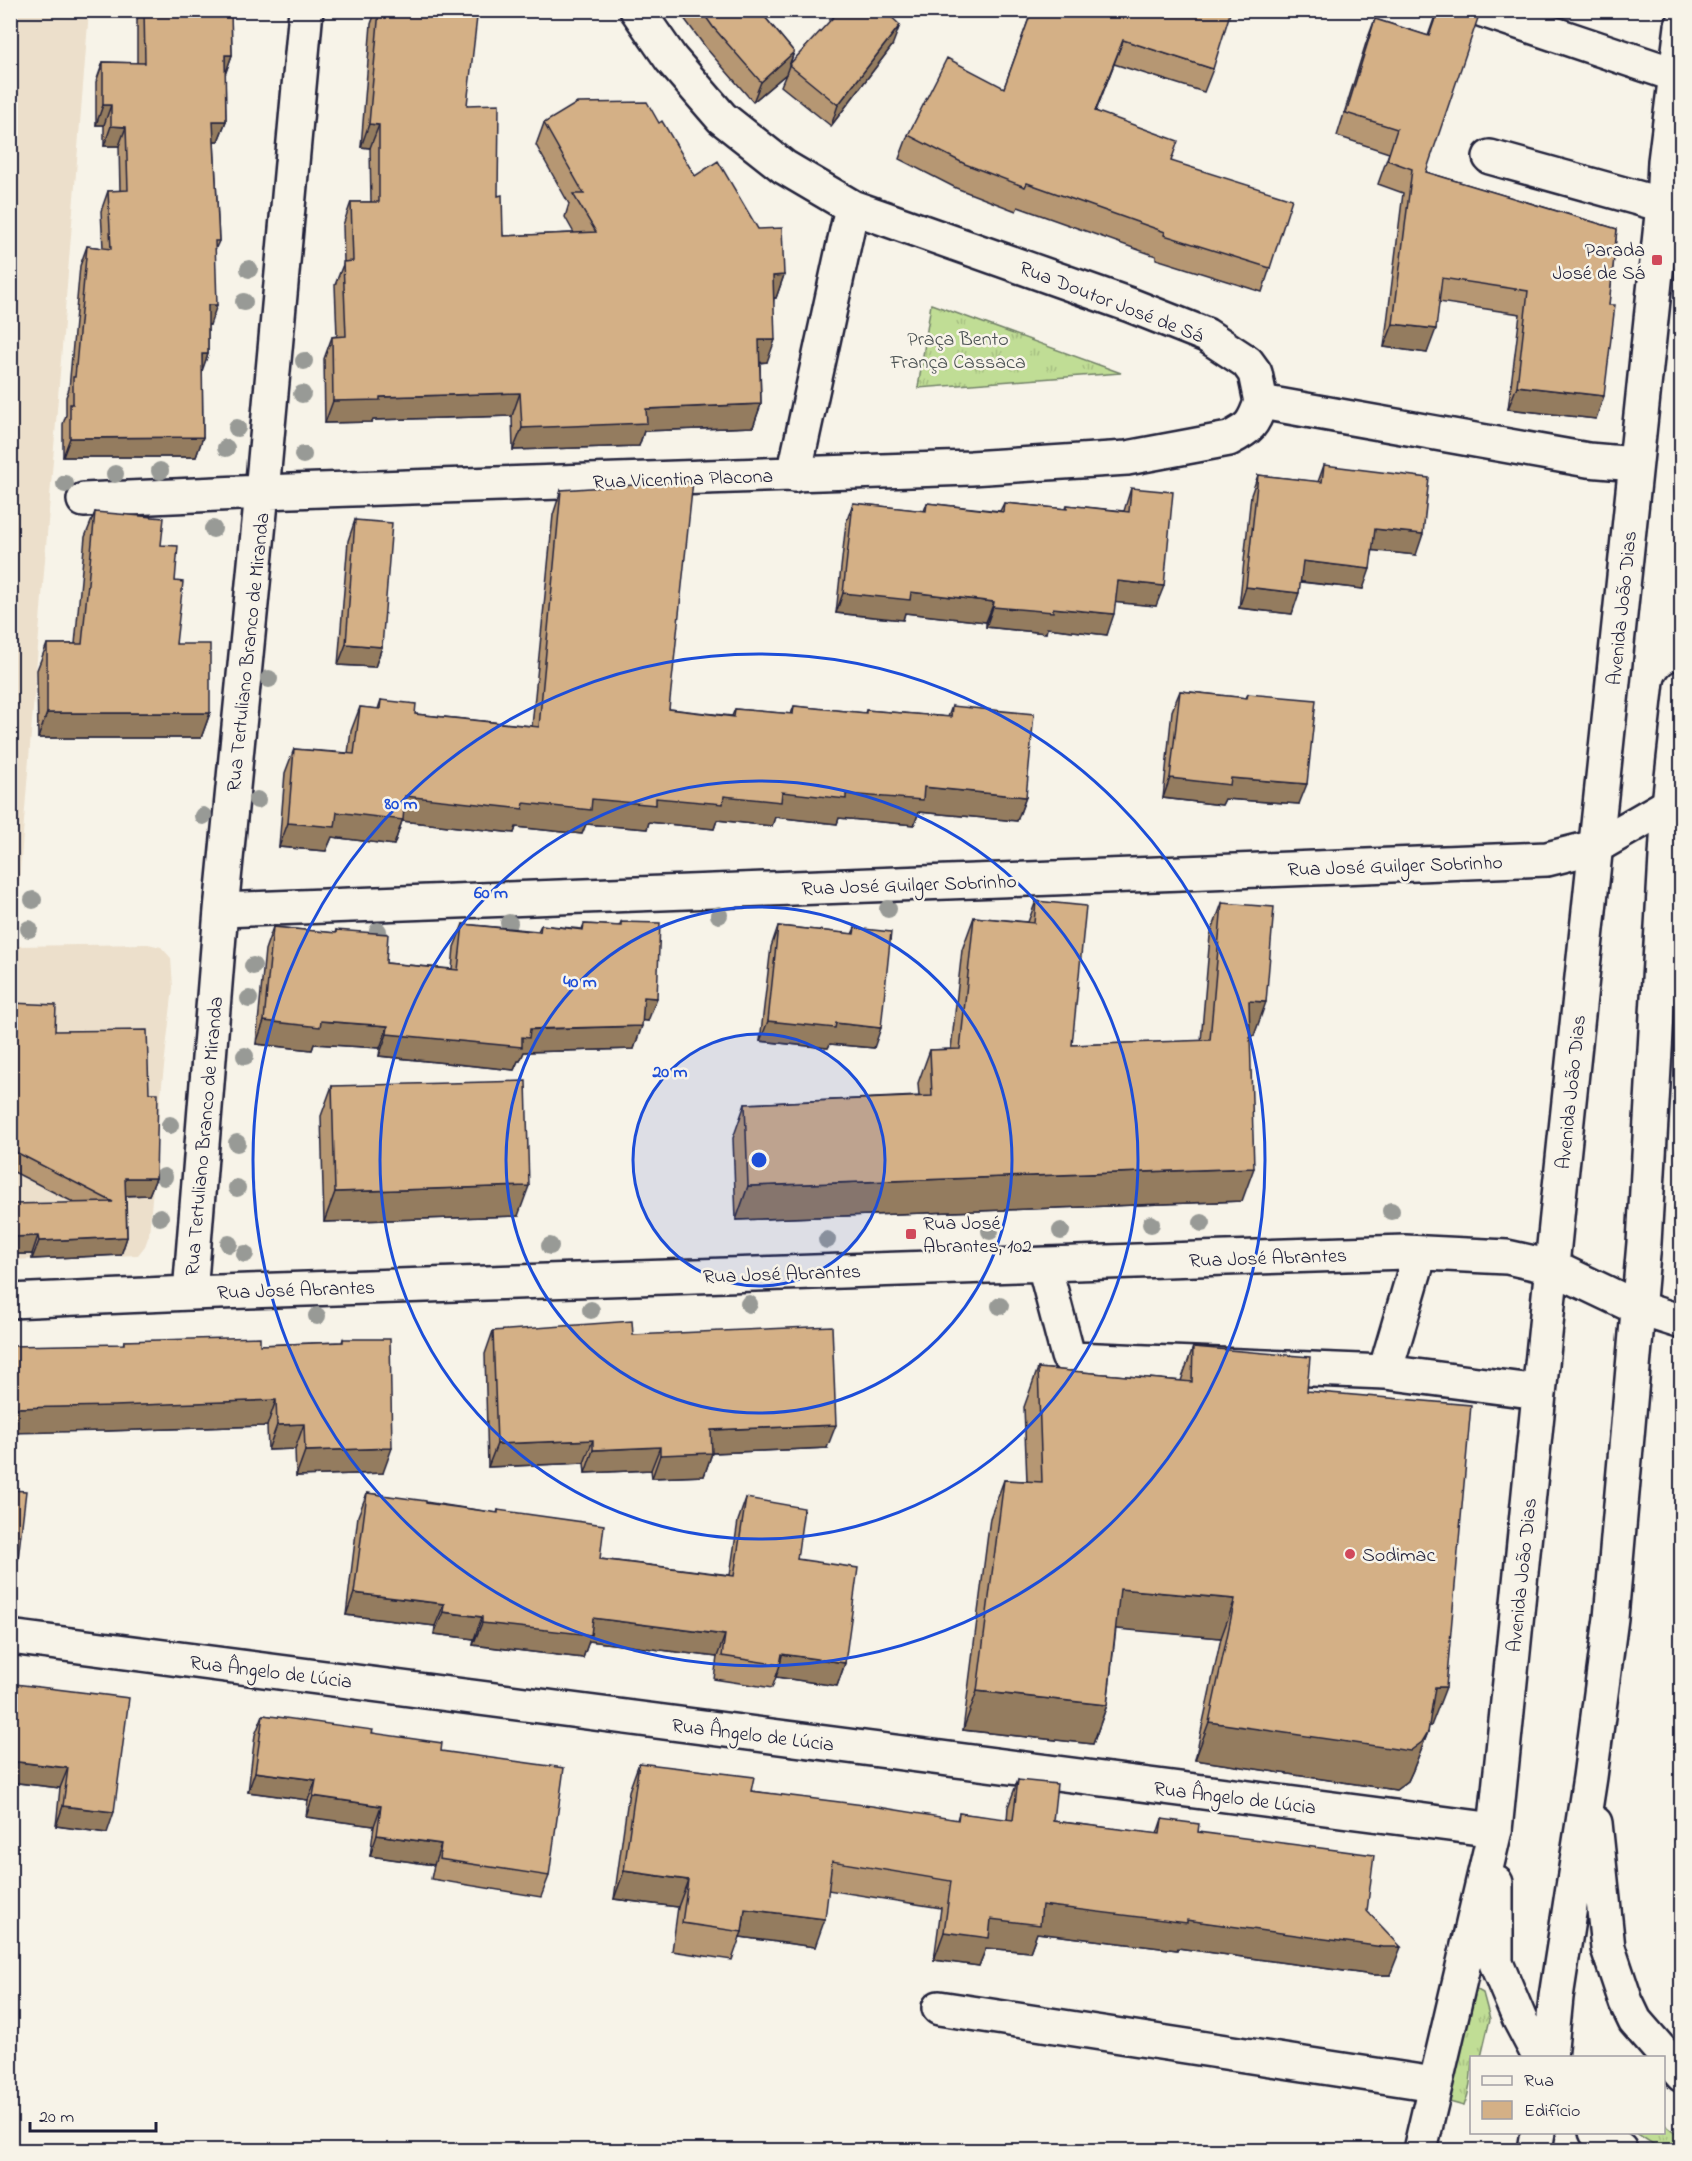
<svg xmlns="http://www.w3.org/2000/svg" width="1692" height="2161" viewBox="0 0 1692 2161" font-family="'Indie Flower',sans-serif">
<style>
.built{fill:#ecdfcb}
.grass{fill:url(#grass-tufts);stroke:#718068;stroke-width:1.5}
.lines{fill:none;stroke-linecap:round;stroke-linejoin:round}
.minor-casing{stroke:#22223b;stroke-width:38}
.major-casing{stroke:#22223b;stroke-width:38}
.minor{stroke:#f7f3e8;stroke-width:33}
.major{stroke:#f7f3e8;stroke-width:33}
.tree{fill:#989a96}
.wall{fill:#b69773;stroke:#22223b;stroke-width:1.5}
.shaded-wall{fill:#947b5e;stroke:#22223b;stroke-width:1.5}
.building{fill:#d4b086;stroke:#22223b;stroke-width:1.5}
.ring{fill:none;stroke:#1d4ed8;stroke-width:3}
.poi-dot{fill:#d1495b;stroke:#f7f3e8;stroke-width:2}
.labels{text-anchor:middle;stroke-width:5;stroke-linejoin:round;paint-order:stroke}
.poi-label{font-size:20px;fill:#22223b;stroke:#f7f3e8;text-anchor:start}
.street-label{font-size:20px;fill:#22223b;stroke:#f7f3e8}
.park-label{font-size:20px;fill:#4a5152;stroke:#f7f3e8}
.centre{fill:#1d4ed8;stroke:#f7f3e8;stroke-width:3}
.ring-label{font-size:18px;text-anchor:middle;font-weight:bold;fill:#1d4ed8;stroke:#f7f3e8;stroke-width:5;stroke-linejoin:round;paint-order:stroke}
</style>
<defs>
<pattern id="grass-tufts" width="24" height="20" patternUnits="userSpaceOnUse" patternTransform="scale(1.5)"><rect width="24" height="20" fill="#c0dd95"/><path d="M3 7l-1-3M5 7V3M7 7l1-3M15 17l-1-3M17 17v-4M19 17l1-3" fill="none" stroke="#a5bd81"/></pattern>
</defs>
<rect width="100%" height="100%" fill="#f7f3e8"/>
<filter id="ink" filterUnits="userSpaceOnUse"><feTurbulence type="fractalNoise" baseFrequency=".0167" numOctaves="2"/><feDisplacementMap in="SourceGraphic" scale="12" xChannelSelector="R" yChannelSelector="G"/><feConvolveMatrix kernelMatrix="1 2 1 2 8 2 1 2 1" color-interpolation-filters="sRGB"/></filter>
<g filter="url(#ink)">
<path class="built" d="M10,11H89L14,946L148,944L161,947L171,958L173,987L160,1102L149,1235L145,1246L138,1255L11,1260Z"/>
<path class="grass" d="M931,304L1121,373L918,388Z
M1474,1988L1483,1993L1490,2019L1481,2057L1472,2058C1471,2075 1471,2088 1464,2106L1446,2101Z
M1664,2124L1681,2137V2150H1662L1636,2133L1664,2132Z"/>
<g class="lines">
<g class="minor-casing">
<path id="minor" d="M637,10L671,59L722,118L784,167L852,207L1130,305L1206,335L1247,362L1255,373L1261,402L1588,460L1635,464
M1483,10L1676,75
M1490,157L1663,205
M794,475L852,207
M84,500L262,492L971,468L1127,458L1229,439C1250,428 1253,425 1261,402
M221,910L1547,859L1595,847L1682,797
M1044,1265L1068,1356L1074,1359L1385,1372L1420,1253
M190,1293L221,910L262,492L306,10
M10,1301L190,1293L1405,1252L1507,1257L1552,1267L1638,1308L1682,1322
M1385,1372L1539,1392
M10,1637L1495,1830
M939,2008L1434,2084"/>
</g>
<g class="major-casing">
<path id="major" d="M1595,1823L1608,1948L1626,2002L1635,2021L1682,2075
M1496,1883V1963L1520,2020L1540,2058
M1550,2058L1556,1997L1590,1777L1611,1618L1644,1243L1669,804L1682,687
M1596,2132L1620,2150
M1420,2150L1495,1830L1558,1206L1663,205L1665,161L1682,26
M1535,2150L1538,2132"/>
</g>
<use href="#minor" class="minor"/>
<use href="#major" class="major"/>
</g>
<g class="tree">
<circle cx="249" cy="269" r="9"/>
<circle cx="244" cy="302" r="9"/>
<circle cx="304" cy="361" r="9"/>
<circle cx="302" cy="394" r="9"/>
<circle cx="237" cy="428" r="9"/>
<circle cx="226" cy="448" r="9"/>
<circle cx="303" cy="455" r="9"/>
<circle cx="160" cy="471" r="9"/>
<circle cx="115" cy="474" r="9"/>
<circle cx="65" cy="484" r="9"/>
<circle cx="213" cy="529" r="9"/>
<circle cx="269" cy="679" r="9"/>
<circle cx="257" cy="800" r="9"/>
<circle cx="203" cy="816" r="9"/>
<circle cx="33" cy="900" r="9"/>
<circle cx="888" cy="909" r="9"/>
<circle cx="719" cy="915" r="9"/>
<circle cx="509" cy="923" r="9"/>
<circle cx="29" cy="929" r="9"/>
<circle cx="378" cy="931" r="9"/>
<circle cx="253" cy="966" r="9"/>
<circle cx="249" cy="999" r="9"/>
<circle cx="245" cy="1056" r="9"/>
<circle cx="170" cy="1125" r="9"/>
<circle cx="237" cy="1143" r="9"/>
<circle cx="164" cy="1177" r="9"/>
<circle cx="237" cy="1188" r="9"/>
<circle cx="1391" cy="1211" r="9"/>
<circle cx="160" cy="1217" r="9"/>
<circle cx="1202" cy="1223" r="9"/>
<circle cx="1151" cy="1224" r="9"/>
<circle cx="990" cy="1231" r="9"/>
<circle cx="1061" cy="1231" r="9"/>
<circle cx="827" cy="1240" r="9"/>
<circle cx="229" cy="1244" r="9"/>
<circle cx="550" cy="1246" r="9"/>
<circle cx="245" cy="1254" r="9"/>
<circle cx="749" cy="1304" r="9"/>
<circle cx="1000" cy="1306" r="9"/>
<circle cx="591" cy="1310" r="9"/>
<circle cx="317" cy="1316" r="9"/>
</g>
<path class="wall" d="M140,10H233L231,13L232,55L225,74L226,121L218,141H214L219,241L215,250L210,325H208V354L202,369L203,437L196,457H63V424L66,415V397L69,389L80,266L87,246L103,248L101,211L108,191H120L119,146H104V125H96V82L103,62L137,63V20Z
M376,10H436L498,196L503,236L574,233L565,217L569,204L536,145L544,123H659L695,176L784,275L776,298H774L767,362L760,363L761,404L753,427L644,431L639,446L513,450L512,416L373,420L372,422L325,423L324,359L332,337L337,336L335,285L344,262L343,225L351,202H371L370,148L361,147L371,24Z
M678,10H759L794,52L790,64L892,46L831,126L781,86L786,74L753,102L706,48Z
M1032,10L1213,69L1204,92L1114,64L1096,111L1171,161L1270,268L1262,292L1156,259V256L1018,207L1016,211L956,188L899,159L908,135L1004,88Z
M1437,10L1426,172L1617,229L1596,419L1508,409L1520,314L1439,302L1427,353L1384,347L1403,193L1378,184L1389,153L1337,136L1366,43L1375,19L1428,36Z
M1324,465L1416,555L1373,550L1363,589L1300,582L1292,614L1239,608L1251,495L1258,475L1318,482Z
M1131,488L1156,606L1115,602L1107,635L1047,628L1046,633L986,627V622L905,613L903,620L836,613L846,523L853,503L924,511L927,503L1000,511L1004,503L1066,509L1067,505L1124,511Z
M561,490L669,709L732,716L735,709L791,714L794,706L865,713L866,710L948,717L952,706L1026,797L1017,821L919,812L914,825L839,818L837,824L775,817L772,826L717,820L714,829L649,822L647,829L586,824L582,834L516,827L514,833L402,821L394,845L332,837L326,851L279,847L285,773L294,749L348,753L351,731L360,707L378,709L381,700L415,714L532,726L553,515Z
M95,512L161,545L175,581L176,644L210,713L201,738H38L37,670L47,644H75L85,537Z
M355,520L382,647L375,667L338,665L348,541Z
M1180,691L1246,698L1248,694L1299,804L1225,799L1222,805L1163,798L1172,711Z
M1036,901L1072,1045L1201,1041L1210,936L1222,903L1254,1036L1250,1035L1242,1201L736,1220L733,1138L745,1104L919,1096L918,1083L930,1050L951,1049L962,950L974,917L1028,922Z
M621,922L648,1021L642,1020L634,1049L524,1052L520,1061H518L514,1070L379,1056L380,1048L314,1044L312,1050L256,1044L265,950L273,927L335,933L336,930L386,963L452,969L454,947L463,924L538,931L541,925L582,929L584,924L619,926Z
M778,926L852,934L855,928L874,1048L830,1044L828,1048L760,1041L771,947Z
M10,1004L55,1031L149,1093L156,1178L149,1195L126,1196L127,1237L121,1255L32,1259V1254H10L73,1202L10,1170Z
M332,1086L518,1216L324,1222L321,1116Z
M493,1331L633,1335L827,1448L712,1453L704,1476L652,1478L651,1470L585,1473L584,1463L488,1467L485,1354Z
M343,1339L383,1473L296,1476L295,1449L268,1450L267,1426L106,1431L124,1341L260,1345L342,1342Z
M1193,1347L1307,1391L1431,1726H1429L1428,1732L1413,1770L1408,1781L1396,1790L1195,1760L1221,1638L1116,1628L1107,1705L1093,1744L963,1730L990,1518L1004,1480L1027,1481L1024,1407L1038,1368L1181,1381Z
M367,1493L497,1513L498,1510L600,1559L730,1575L738,1521L746,1498L797,1559L845,1663L837,1686L776,1677L772,1688L714,1679L717,1657L589,1641L583,1658L473,1645L474,1639L434,1634L435,1626L346,1615L358,1516Z
M15,1684L107,1833L56,1826L60,1788L10,1782V1697Z
M263,1715L372,1733L441,1751L549,1876L541,1897L431,1879L434,1865L370,1856L374,1826L306,1817L308,1800L248,1792L255,1735Z
M639,1763L751,1791L957,1820L959,1813L1007,1820L1008,1807L1018,1780L1053,1821L1157,1834L1162,1819L1198,1832L1367,1911L1390,1975H1373L1178,1948L1177,1950L1037,1933L1030,1952L986,1948L979,1966L934,1960L941,1908L828,1890L815,1947L740,1937L732,1960L672,1951L678,1907L614,1899L629,1791Z"/>
<path class="shaded-wall" d="M900,25L892,46L831,126L838,105Z
M1123,40L1114,64L1086,135L1095,111Z
M794,52L786,74L753,102L761,82Z
M225,55H232L225,75Z
M103,105H111L104,125H96Z
M213,121H226L218,141H206Z
M369,124L379,125L370,148L361,147Z
M111,126L126,127L119,146H104Z
M784,275L776,298H765L773,276Z
M208,305H217L210,325H201Z
M1393,324L1436,329L1427,353L1384,347Z
M759,340H775L767,362L751,363Z
M202,354H208L201,374Z
M1517,386L1604,396L1596,419L1508,409Z
M520,393L512,416L373,420L372,422L325,423L333,401L380,397Z
M761,404L753,427L644,431L639,446L513,450L522,428L646,409Z
M203,437L196,457H63L70,438Z
M1375,529L1423,534L1416,555L1368,550Z
M1303,561L1370,569L1363,589L1295,581Z
M1118,581L1164,586L1156,606L1110,602Z
M1246,587L1299,593L1292,614L1239,608Z
M911,592L994,602L986,622L905,613L903,620L836,613L843,593Z
M993,607L1053,608L1114,614L1107,635L1047,628L1046,633L986,627Z
M346,644L382,647L375,667L338,665Z
M47,713H210L201,738H38Z
M1170,778H1231L1307,784L1299,804L1225,799L1222,805L1163,798Z
M924,787L1026,797L1017,821L919,812L914,825L839,818L837,824L775,817L772,826L717,820L714,829L649,822L647,829L586,824L582,834L516,827L514,833L402,821L394,845L332,837L326,851L279,847L288,823L405,796L592,799L724,796L782,792L846,794Z
M644,997L657,998L648,1021L636,1020Z
M1249,1001L1266,1002L1254,1036L1236,1034Z
M264,1021H321L388,1026L380,1048L314,1044L312,1050L256,1044Z
M768,1021L836,1023L881,1028L874,1048L830,1044L828,1048L760,1041Z
M642,1026L634,1049L524,1052L520,1061H518L514,1070L379,1056L387,1034Z
M1254,1168L1242,1201L736,1220L748,1186Z
M125,1178H156L149,1195L118,1196Z
M529,1186L518,1216L324,1222L335,1192Z
M38,1236L32,1254H10V1237Z
M127,1237L121,1255L32,1259L39,1241Z
M276,1400L267,1426L106,1431L10,1433V1408Z
M304,1424L295,1449L268,1450L277,1425Z
M836,1425L827,1448L712,1453L704,1476L652,1478L660,1455L711,1430Z
M593,1440L584,1463L488,1467L497,1444Z
M660,1447L651,1470L585,1473L593,1450Z
M392,1448L383,1473L296,1476L305,1451Z
M10,1558L18,1559L10,1579Z
M1120,1589L1235,1599L1221,1638L1106,1628Z
M354,1593L444,1604L435,1626L346,1615Z
M443,1612L482,1617L474,1639L434,1634Z
M593,1618L725,1635L717,1657L589,1641L583,1658L473,1645L482,1623Z
M782,1654L845,1663L837,1686L776,1677L780,1665Z
M1435,1687H1446L1431,1726H1421Z
M977,1691L1107,1705L1093,1744L963,1730Z
M1209,1722L1428,1732L1413,1770L1408,1781L1396,1790L1195,1760Z
M10,1761L68,1768L60,1788L10,1782Z
M255,1772L316,1780L308,1800L248,1792Z
M313,1796L381,1806L374,1826L306,1817Z
M63,1806L114,1812L107,1833L56,1826Z
M377,1835L441,1844L434,1865L370,1856Z
M624,1871L688,1880L678,1907L614,1899Z
M1042,1905L1187,1920L1401,1947L1390,1975H1373L1178,1948L1177,1950L1037,1933L1030,1952L986,1948L979,1966L934,1960L944,1932Z
M745,1909L825,1919L815,1947L740,1937L742,1932Z"/>
<path class="building" d="M144,10H231L232,55H225L226,121H213L219,241H215L217,305H208V354H202L203,437L70,438V404H73V377H75L87,246L111,249L108,191L128,190L126,127L111,126V105H103V62L145,63Z
M379,10H436L477,17L467,105L499,104L498,196L502,195L503,236L596,232L573,194H584L544,123L577,103L647,102L659,123L662,121L695,176L718,161L758,229L782,228L784,275L773,276L775,340H759L761,404L646,409L647,423L522,428L520,393L380,397V400L333,401L332,337L346,336L343,262L353,261L351,202H379V125L369,124Z
M701,10H759L794,52L761,82L713,27Z
M840,10H884L900,25L838,105L789,65Z
M1032,10H1231L1213,69L1123,40L1095,111L1178,141L1171,161L1292,199L1270,268L1164,235L1165,232L1027,183L1025,187L965,164L908,135L947,58L1004,88Z
M1438,10H1457L1478,18L1426,172L1617,229L1609,305H1615L1604,396L1517,386L1528,291L1442,278L1436,329L1393,324L1412,169L1387,160L1397,129L1346,113L1375,19L1429,36Z
M1324,465L1429,478L1423,534L1375,529L1370,569L1303,561L1299,593L1246,587L1258,475L1322,482Z
M693,481L669,709L734,717L735,709L793,714L794,706L866,713V710L951,717L952,706L1034,714L1026,797L924,787L923,800L846,794V799L782,792L781,802L724,796L723,804L656,798V805L592,799L591,810L524,803L523,809L405,796L403,820L337,812L335,827L288,823L294,749L354,754L360,707L380,709L381,700L416,704L415,714L539,727L561,490Z
M1131,488L1173,492L1164,586L1118,581L1114,614L1053,608V612L993,607L994,602L911,592L910,600L843,593L853,503L926,511L927,503L1003,512L1004,503L1067,509V505L1129,512Z
M95,512L164,518L161,545L178,546L175,581L183,582L176,644H210V713H47V644H82Z
M355,520L392,523L382,647L346,644Z
M1180,691L1247,698L1248,694L1316,700L1307,784L1231,778L1230,785L1170,778Z
M1036,901L1086,906L1072,1045L1210,1040L1222,903L1274,907L1266,1002L1249,1001L1254,1168L748,1186L745,1104L932,1096L930,1050L960,1049L974,917L1034,923Z
M621,922L660,923L657,998L644,997L642,1026L530,1029L529,1038L522,1037V1047L387,1034L388,1026L321,1021L320,1027L264,1021L273,927L336,933V930L388,934L386,963L458,970L463,924L540,932L541,925L583,930L584,924L621,926Z
M778,926L854,934L855,928L891,932L881,1028L836,1023L835,1028L768,1021Z
M11,1003L56,1005L55,1031L147,1030L149,1093H158L156,1178H125L127,1237L39,1241L38,1236L10,1237V1204L113,1202L10,1149Z
M526,1081L529,1186L335,1192L332,1086Z
M632,1321L633,1335L832,1326L836,1425L711,1430L712,1453L660,1455V1447L593,1450V1440L497,1444L493,1331Z
M260,1337V1345L343,1342V1339H390L392,1448L305,1451L304,1424L277,1425L276,1400L115,1406L10,1408V1346L124,1344V1341Z
M1193,1347L1310,1357L1307,1391L1471,1405L1446,1687H1435L1428,1732L1422,1742L1410,1751L1209,1722L1235,1599L1120,1589L1107,1705L977,1691L1004,1480L1042,1482L1038,1368L1192,1382Z
M10,1490L26,1491L18,1559L10,1558Z
M367,1493L426,1501V1503L498,1513V1510L604,1525L600,1559L734,1576L746,1498L804,1508L797,1559L858,1568L845,1663L782,1654L780,1665L722,1656L725,1635L593,1618L591,1635L482,1623V1617L443,1612L444,1604L354,1593Z
M15,1684L129,1698L114,1812L63,1806L68,1768L10,1761V1720Z
M263,1715L373,1730L372,1733L442,1743L441,1751L564,1768L549,1876L439,1859L441,1844L377,1835L381,1806L313,1796L316,1780L255,1772Z
M639,1763L754,1777L751,1791L872,1806L958,1820L959,1813L1013,1820L1018,1780L1057,1784L1053,1821L1160,1834L1162,1819L1199,1824L1198,1832L1374,1855L1367,1911L1401,1947H1383L1187,1920V1923L1042,1905L1040,1925L991,1919L989,1938L944,1932L951,1881L832,1861L825,1919L745,1909L742,1932L682,1923L688,1880L624,1871Z"/>
</g>
<circle cx="759" cy="1160" r="126" fill="#1d4ed8" fill-opacity=".12"/>
<g class="ring">
<circle cx="759" cy="1160" r="126"/>
<circle cx="759" cy="1160" r="253"/>
<circle cx="759" cy="1160" r="379"/>
<circle cx="759" cy="1160" r="506"/>
</g>
<g class="poi-dot">
<rect x="1651" y="254" width="12" height="12" rx="3"/>
<rect x="905" y="1228" width="12" height="12" rx="3"/>
<circle cx="1350" cy="1554" r="6"/>
</g>
<g class="labels">
<g class="poi-label">
<text x="1645" y="256" text-anchor="end">Parada<tspan x="1645" dy="23">José de Sá</tspan></text>
<text x="923" y="1229">Rua José<tspan x="923" dy="23">Abrantes, 102</tspan></text>
<text x="1362" y="1561">Sodimac</text>
</g>
<g class="street-label">
<text transform="translate(1112 301) rotate(21)" y="7">Rua Doutor José de Sá</text>
<text transform="translate(683 478) rotate(-2)" y="7">Rua Vicentina Placona</text>
<text transform="translate(1621 608) rotate(-84)" y="7">Avenida João Dias</text>
<text transform="translate(247 652) rotate(-84)" y="7">Rua Tertuliano Branco de Miranda</text>
<text transform="translate(1395 865) rotate(-2)" y="7">Rua José Guilger Sobrinho</text>
<text transform="translate(909 884) rotate(-2)" y="7">Rua José Guilger Sobrinho</text>
<text transform="translate(1570 1092) rotate(-84)" y="7">Avenida João Dias</text>
<text transform="translate(203 1136) rotate(-85)" y="7">Rua Tertuliano Branco de Miranda</text>
<text transform="translate(1268 1257) rotate(-2)" y="7">Rua José Abrantes</text>
<text transform="translate(782 1273) rotate(-2)" y="7">Rua José Abrantes</text>
<text transform="translate(296 1289) rotate(-2)" y="7">Rua José Abrantes</text>
<text transform="translate(1521 1575) rotate(-84)" y="7">Avenida João Dias</text>
<text transform="translate(271 1671) rotate(7)" y="7">Rua Ângelo de Lúcia</text>
<text transform="translate(753 1734) rotate(7)" y="7">Rua Ângelo de Lúcia</text>
<text transform="translate(1235 1797) rotate(7)" y="7">Rua Ângelo de Lúcia</text>
</g>
<g class="park-label">
<text x="958" y="345">Praça Bento<tspan x="958" dy="23">França Cassaca</tspan></text>
</g>
</g>
<circle cx="759" cy="1160" r="9" class="centre"/>
<g class="ring-label">
<text x="401" y="809">80 m</text>
<text x="491" y="898">60 m</text>
<text x="580" y="987">40 m</text>
<text x="670" y="1077">20 m</text>
</g>
<rect width="1692" height="2161" fill="none" stroke="#f7f3e8" stroke-width="36"/>
<rect x="18" y="18" width="1656" height="2125" fill="none" stroke="#22223b" stroke-width="2" filter="url(#ink)"/>
<rect x="1470" y="2056" width="195" height="78" fill="#f7f3e8" stroke="#a29fa3" stroke-width="1.5"/>
<rect x="1482" y="2076" width="30" height="9" fill="#f7f3e8" stroke="#a29fa3" stroke-width="1.5"/>
<text x="1524" y="2086" font-size="18" fill="#22223b">Rua</text>
<rect x="1482" y="2101" width="30" height="18" fill="#d4b086" stroke="#a29fa3" stroke-width="1.5"/>
<text x="1524" y="2116" font-size="18" fill="#22223b">Edifício</text>
<path d="M30 2122v9h126v-9" fill="none" stroke="#22223b" stroke-width="3"/>
<text x="39" y="2122" font-size="18" fill="#22223b" stroke="#f7f3e8" stroke-width="4.5" paint-order="stroke">20 m</text>
</svg>
